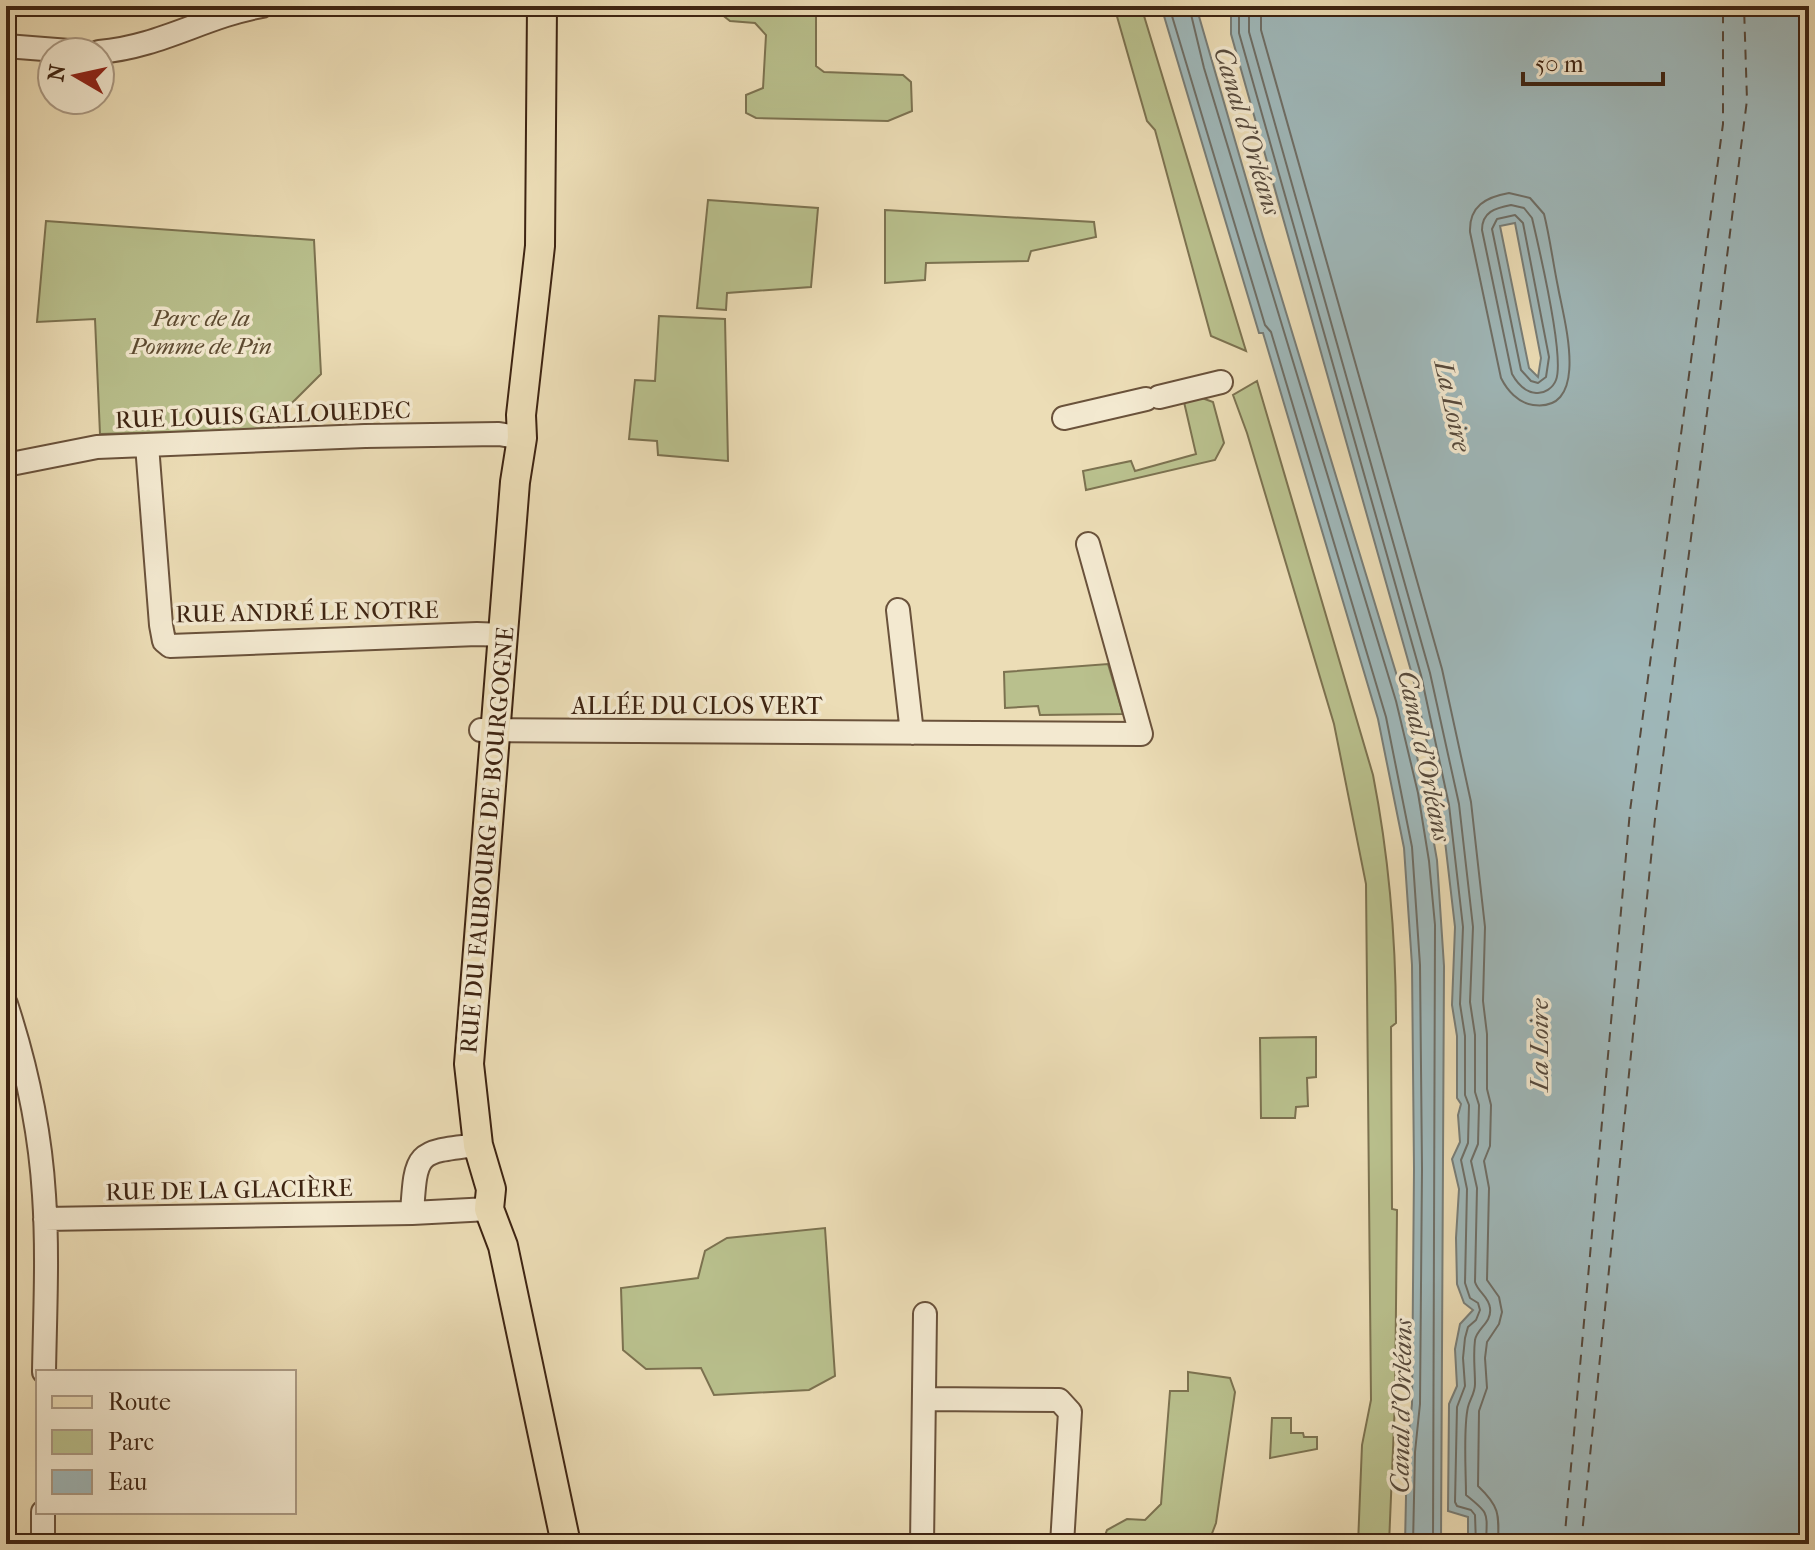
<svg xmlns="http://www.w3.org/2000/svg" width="1815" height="1550" viewBox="0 0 1815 1550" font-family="'IM FELL French Canon',serif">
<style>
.green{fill:#b9c08d;stroke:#7c7250;stroke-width:2}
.water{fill:#9fb8ba;stroke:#787d77;stroke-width:2;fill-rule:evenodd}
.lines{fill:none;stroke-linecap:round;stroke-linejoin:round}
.shore{stroke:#6e6e66;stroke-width:2}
.ferry{stroke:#56493c;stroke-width:2;stroke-dasharray:10 8;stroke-linecap:butt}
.minor-casing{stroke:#6a523b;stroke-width:26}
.major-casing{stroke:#3e2412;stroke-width:32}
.minor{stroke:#f3e9d0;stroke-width:22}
.major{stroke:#ecddb6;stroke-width:28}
.labels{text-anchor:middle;stroke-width:7;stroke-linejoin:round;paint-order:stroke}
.park-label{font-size:24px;font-style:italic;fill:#5d4b31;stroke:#f3e9d0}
.street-label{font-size:24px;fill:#3e2412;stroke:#f3e9d0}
.water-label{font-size:26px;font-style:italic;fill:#56493c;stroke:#f3e9d0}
</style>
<rect width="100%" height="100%" fill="#ecddb6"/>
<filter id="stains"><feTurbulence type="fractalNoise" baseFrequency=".0025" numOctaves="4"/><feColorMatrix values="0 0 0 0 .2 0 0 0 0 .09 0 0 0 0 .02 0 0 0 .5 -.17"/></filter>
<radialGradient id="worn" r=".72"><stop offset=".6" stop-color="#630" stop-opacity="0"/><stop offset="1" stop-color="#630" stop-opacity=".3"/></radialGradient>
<path class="green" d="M721,6H816V66L824,72L903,75L911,82L912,111L888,121L756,118L746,113V95L763,88L766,35L755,23L730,21L720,13Z
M1114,6H1141L1246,351L1211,336L1155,130L1147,121Z
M708,200L818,208L811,287L727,293L726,310L697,308Z
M885,210L1094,222L1096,237L1031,251L1028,261L926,263L925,280L885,283Z
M46,221L314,240L321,374L278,417L279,429L100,434L95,319L37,322Z
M659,316L725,319L728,461L658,455L657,441L629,439L635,380L655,381Z
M1257,381L1373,775C1389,857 1396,939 1396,1023L1391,1027L1392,1209L1397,1210L1395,1402L1389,1544H1358L1362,1445L1371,1400L1366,884L1334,724L1247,433L1233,395Z
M1202,398L1213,402L1224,443L1215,460L1086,490L1083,471L1131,461L1135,471L1196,454L1184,402Z
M1108,664L1123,714L1040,715L1038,706L1005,708L1004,672Z
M1316,1037V1077L1307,1078L1308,1106L1296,1107L1295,1118H1261L1260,1038Z
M825,1228L835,1376L809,1390L714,1395L701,1368L646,1369L623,1350L621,1288L698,1278L705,1251L727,1238Z
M1188,1372L1230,1378L1235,1392L1216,1523L1208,1544H1102L1107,1530L1127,1519L1145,1520L1161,1504L1170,1391H1188Z
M1272,1418H1291V1433H1303L1304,1437H1317V1449L1270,1458Z"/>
<path class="water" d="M1161,6H1196L1263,237L1404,699L1425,792L1437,860L1444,966L1441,1544H1405L1407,1450L1412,1404L1414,1169L1412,965L1404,848L1378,719L1263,333H1259Z
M1231,6H1809V1544H1468V1517L1448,1511L1449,1404L1457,1386L1455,1349L1460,1324L1473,1310L1464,1303L1457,1284L1456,1238L1459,1189L1452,1159L1460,1142L1458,1115L1461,1104L1457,1098V1036L1452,1005L1455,927L1441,807L1413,678L1231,34ZM1515,223L1541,358L1538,377L1529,368L1500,226Z"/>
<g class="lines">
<path class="shore" d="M1169,6L1265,325L1271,332L1386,717L1412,847L1420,965L1422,1169L1420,1404L1415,1452L1413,1544
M1189,6L1204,68L1396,701L1418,793L1429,861L1435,925L1433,1544
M1239,6V33L1421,675L1449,805L1463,927L1460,1004L1465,1036V1095L1469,1105L1468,1143L1461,1160L1467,1189L1465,1283L1470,1298L1478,1303L1480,1310L1476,1320L1468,1327L1465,1338L1463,1358L1465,1386L1457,1407L1455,1502L1457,1506L1471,1510L1475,1515L1476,1544
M1249,6V32L1430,673L1459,804L1473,927L1470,1002L1475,1035V1092L1479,1105L1478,1144L1471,1161L1477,1188L1475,1282C1478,1292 1489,1297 1490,1308C1492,1323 1477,1328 1475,1340C1473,1356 1475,1369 1475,1384C1475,1393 1470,1399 1468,1407C1463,1428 1466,1472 1466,1495C1490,1514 1487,1512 1486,1544
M1261,6V30L1442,669L1471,802L1485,927L1483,1001L1487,1034V1089L1491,1105L1490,1146L1484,1161L1489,1188L1487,1280L1499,1297L1502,1312L1499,1324L1487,1342L1485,1358L1487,1388L1479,1411L1478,1486C1500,1507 1499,1514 1498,1544
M1509,193L1530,198L1544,214C1550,238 1553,263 1558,287C1563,316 1592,413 1533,405C1518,403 1507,390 1501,378L1470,232C1469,206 1486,197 1509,193Z
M1511,205L1524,208L1532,218C1539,248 1565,357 1556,380C1553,388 1544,394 1536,393C1525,392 1517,383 1512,374L1482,230C1482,212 1495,208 1511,205Z
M1515,215L1523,223L1549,357L1546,377L1538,383L1531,381L1521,370L1492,229L1497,219Z"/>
<path class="ferry" d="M1564,1544L1630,811L1723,124V6
M1581,1544L1655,819L1747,100L1744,6"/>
<g class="minor-casing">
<path id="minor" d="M6,46L82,52
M99,52C160,47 205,16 262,6
M1159,397L1221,382
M1064,418L1146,399
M147,445L161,625L164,641L170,646L477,634L504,635
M6,465L97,447L365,436L499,434L522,438
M898,610L912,733
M481,730L1141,734L1088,544
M6,1004C26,1065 40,1130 44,1195C48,1254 45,1313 44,1372
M412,1213C416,1151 416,1152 478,1145
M45,1219L412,1213L489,1209
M924,1399L1059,1400L1070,1412L1062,1544
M43,1512V1544
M922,1544L925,1314"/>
</g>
<g class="major-casing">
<path id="major" d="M542,6L540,246L521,415L522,438L515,482L469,1064L478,1145L491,1189L489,1209L503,1246L566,1544"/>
</g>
<use href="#minor" class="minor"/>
<use href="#major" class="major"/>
</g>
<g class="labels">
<g class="park-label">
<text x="201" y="326">Parc de la<tspan x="201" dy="28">Pomme de Pin</tspan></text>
</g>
<g class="street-label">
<text transform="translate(263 415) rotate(-2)" y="8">RUE LOUIS GALLOUEDEC</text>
<text transform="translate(307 612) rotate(-1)" y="8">RUE ANDRÉ LE NOTRE</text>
<text x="697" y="714">ALLÉE DU CLOS VERT</text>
<text transform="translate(487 840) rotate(-85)" y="8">RUE DU FAUBOURG DE BOURGOGNE</text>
<text transform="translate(229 1190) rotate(-1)" y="8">RUE DE LA GLACIÈRE</text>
</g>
<g class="water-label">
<text transform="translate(1248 131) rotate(73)" y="9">Canal d'Orléans</text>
<text transform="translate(1453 406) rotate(78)" y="9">La Loire</text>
<text transform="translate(1425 756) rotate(78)" y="9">Canal d'Orléans</text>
<text transform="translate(1539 1045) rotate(-90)" y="9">La Loire</text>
<text transform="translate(1401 1406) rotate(-89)" y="9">Canal d'Orléans</text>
</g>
</g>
<rect width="1815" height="1550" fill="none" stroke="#ecddb6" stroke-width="32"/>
<rect x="8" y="8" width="1799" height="1534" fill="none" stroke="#3e2412" stroke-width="4"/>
<rect x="16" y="16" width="1783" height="1518" fill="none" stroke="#3e2412" stroke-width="2"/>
<rect x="36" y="1370" width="260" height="144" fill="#f3e9d0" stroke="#ab9a84" stroke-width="2"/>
<rect x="52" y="1396" width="40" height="12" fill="#ecddb6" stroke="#ab9a84" stroke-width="2"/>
<text x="108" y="1410" font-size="24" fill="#3e2412">Route</text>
<rect x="52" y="1430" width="40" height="24" fill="#b9c08d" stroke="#ab9a84" stroke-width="2"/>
<text x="108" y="1450" font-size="24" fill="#3e2412">Parc</text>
<rect x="52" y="1470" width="40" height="24" fill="#9fb8ba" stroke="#ab9a84" stroke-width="2"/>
<text x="108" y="1490" font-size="24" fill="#3e2412">Eau</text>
<g transform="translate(76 76) rotate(279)"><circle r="38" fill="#f3e9d0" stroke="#ab9a84" stroke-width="2"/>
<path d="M0-6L14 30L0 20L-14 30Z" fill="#8f2418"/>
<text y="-12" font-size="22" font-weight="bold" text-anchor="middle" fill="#3e2412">N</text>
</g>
<path d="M1523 72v12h140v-12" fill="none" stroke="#3e2412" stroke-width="4"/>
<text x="1535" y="72" font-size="24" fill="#3e2412" stroke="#f3e9d0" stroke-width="6" paint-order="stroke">50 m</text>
<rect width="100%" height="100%" filter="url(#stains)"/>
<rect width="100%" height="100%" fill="url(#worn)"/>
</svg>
